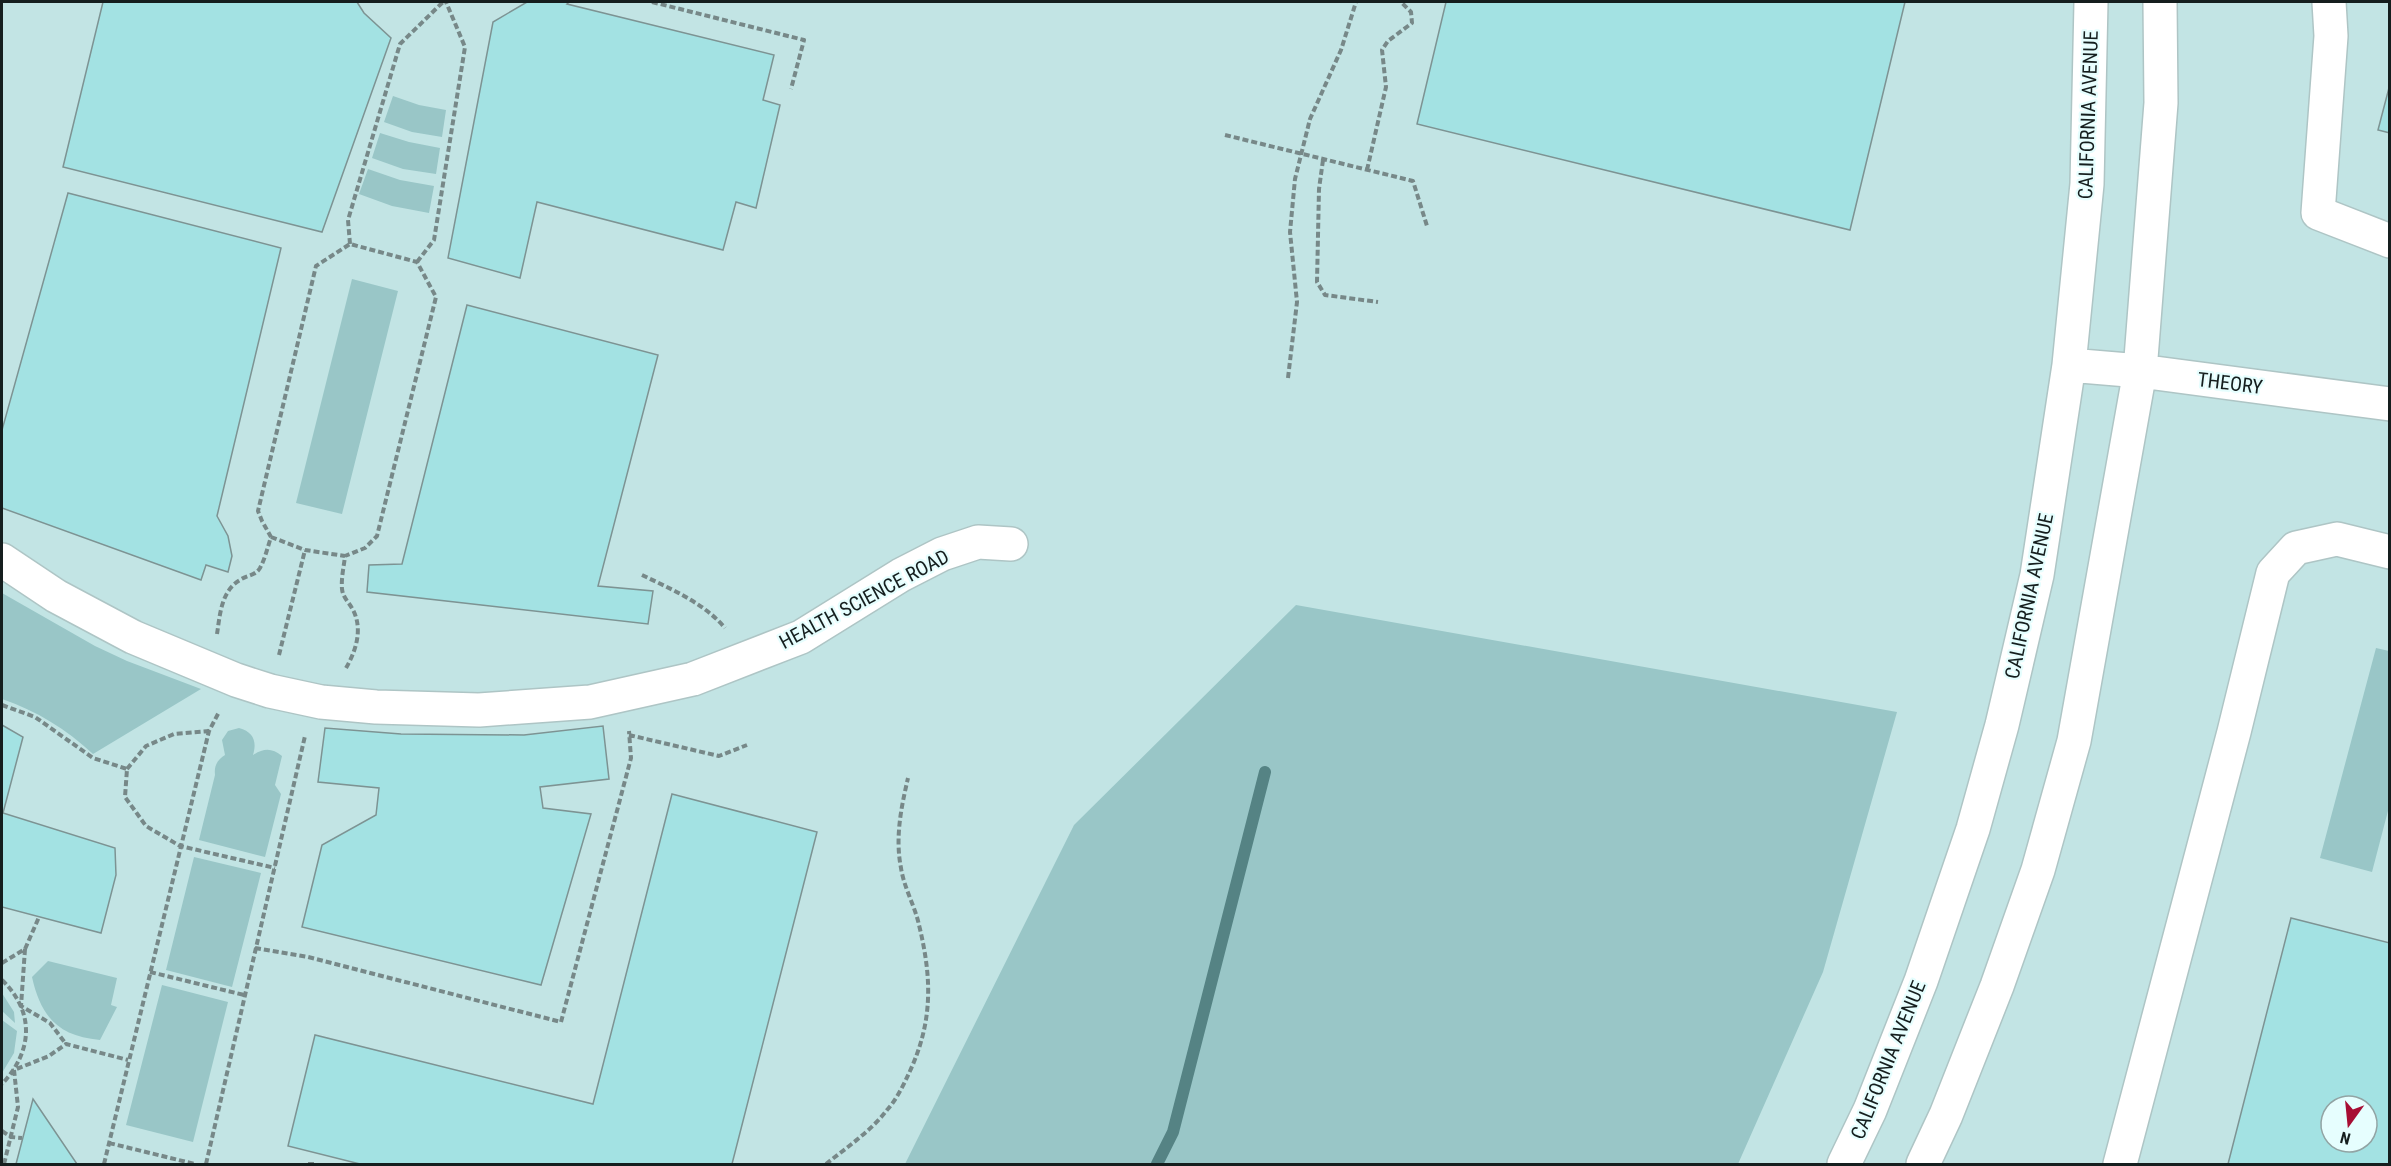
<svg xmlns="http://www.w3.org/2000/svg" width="2391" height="1166" viewBox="0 0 2391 1166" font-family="'Roboto Condensed',sans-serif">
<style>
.built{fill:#c2e4e4;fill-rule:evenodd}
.green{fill:#99c6c7}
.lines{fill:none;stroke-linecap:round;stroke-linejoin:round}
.stream{stroke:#558384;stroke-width:12}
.building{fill:#a3e2e3;stroke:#7d9393;stroke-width:1.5;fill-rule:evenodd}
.minor-casing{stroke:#aec5c5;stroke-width:36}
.path{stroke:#788;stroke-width:4;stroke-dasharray:6 3;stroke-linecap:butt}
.minor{stroke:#fff;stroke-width:33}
.labels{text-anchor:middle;stroke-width:4.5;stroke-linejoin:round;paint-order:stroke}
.street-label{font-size:20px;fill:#151e1e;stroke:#e6fefe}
</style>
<rect width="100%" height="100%" fill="#d8f0f1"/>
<path class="built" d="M2,2H2389V1164H2ZM2331,1106H2367V1142H2331Z"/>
<path class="green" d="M393,96L419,105L446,110L442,137L412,132L384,122Z
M380,133L409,142L440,148L436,174L403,169L372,158Z
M368,169L400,180L434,186L429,213L392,206L359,194Z
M352,279L398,291L342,514L296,503Z
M2,593L95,646L127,661L201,689L93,754C66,729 37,711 2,699Z
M1296,605L1897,712L1823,972L1738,1164H905L1074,825Z
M2376,648L2389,651V807L2372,872L2320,858Z
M239,728C254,732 257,742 253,755C264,748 272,748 282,756L275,785L281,794L265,857L199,840L215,775C214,766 217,760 225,755L222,740L228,731Z
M194,857L261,873L232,987L166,970Z
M48,961L117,978L111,1005L117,1007L100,1040C58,1036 41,1017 32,977Z
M162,985L228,1002L193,1142L126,1125Z
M2,993L14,1012L15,1023L2,1011Z
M2,1020L17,1031L14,1053L2,1073Z"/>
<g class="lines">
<path class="stream" d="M1157,1164L1173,1132L1265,772"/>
</g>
<path class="building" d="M103,2H357L364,13L391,38L322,232L63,167Z
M527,2H569L567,4L774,55L763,100L780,105L756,208L736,202L723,250L537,202L520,278L448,258L493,22Z
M1446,2H1905L1850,230L1417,124Z
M2390,84V133L2378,130Z
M68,193L281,248L217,516L228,536L232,556L228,572L206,565L201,580L2,508V430Z
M467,305L658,355L598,586L653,591L648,624L367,592L369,565L402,564Z
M2,725L23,737L3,813L115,848L116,875L101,933L2,907Z
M603,726L609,779L540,787L543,808L591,814L541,985L302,927L322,845L376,815L379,788L318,782L325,728L401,734L524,735Z
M672,794L817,832L732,1164H360L288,1146L315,1035L593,1104Z
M2291,918L2390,943V1164H2228ZM2331,1106H2367V1142H2331Z
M33,1099L77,1164H16Z"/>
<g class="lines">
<g class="minor-casing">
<path id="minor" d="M2329,2L2331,36L2318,213L2390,241
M2069,365L2140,371L2390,404
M2,560L56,596L133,637L236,680L270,691L321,702L376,707L479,710L590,702L693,679L801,637L901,575L942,554L978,542L1011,544
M1844,1164L1870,1110L1921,981L1973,829L2002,725L2037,575L2069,365L2087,184L2091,2
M1923,1164L1946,1115L1997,986L2038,870L2074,741L2140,371L2161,103L2160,2
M2120,1164L2234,732L2273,573L2296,548L2337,539L2390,552"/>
</g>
<path class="path" d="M652,2L804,40L791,89
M1225,135L1413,181L1427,226
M1323,160L1319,189L1317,282L1325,295L1378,302
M1367,170L1386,87L1382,50L1388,41L1412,23L1411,12L1401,2
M350,244L348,220L400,44L443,2
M417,262L434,240L465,47L446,2
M1288,378L1297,302L1290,232L1295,179L1310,119L1341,50L1356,2
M271,537L305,550L345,556
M642,575C671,589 704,603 725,628
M217,634C220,615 221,591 240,580C247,575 255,576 260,568C265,559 268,546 271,537L262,521L258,511L316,266L350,244L417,262L436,297L377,536L365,548L345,556C344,566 341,578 342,589C343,598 349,602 353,610C363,629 356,651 346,668
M279,655L305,550
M2,705L35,717L93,758L127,769L125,797L146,826L180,846L275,868
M629,735L719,756L747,745
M127,769L146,746L174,734L209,731
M255,948L308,957L561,1022L631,758L629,731
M25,949L21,1006L50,1023L66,1044
M2,963L25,949L39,917
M150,972L244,995
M2,980C35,1012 33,1051 2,1084
M2,1131L11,1137L22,1138
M109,1143L195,1164
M4,1164L18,1107L14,1070L49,1056L66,1044L128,1060
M104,1164L209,731L219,712
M206,1164L305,736
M308,1164H314
M826,1164C846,1148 871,1131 887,1110C897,1099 904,1084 910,1071C933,1021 932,978 919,925C915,906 904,888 901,868C895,838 901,808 908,778"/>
<use href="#minor" class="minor"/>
</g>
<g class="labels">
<g class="street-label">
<text transform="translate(2088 115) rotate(-88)" y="7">CALIFORNIA AVENUE</text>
<text transform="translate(2230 383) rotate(7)" y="7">THEORY</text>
<text transform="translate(2029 596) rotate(-78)" y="7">CALIFORNIA AVENUE</text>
<text transform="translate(864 599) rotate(-28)" y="7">HEALTH SCIENCE ROAD</text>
<text transform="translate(1888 1060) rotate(-68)" y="7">CALIFORNIA AVENUE</text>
</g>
</g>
<rect width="2391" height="1166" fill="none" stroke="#151e1e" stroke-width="6"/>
<g transform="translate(2349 1124) rotate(195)"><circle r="28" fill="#e6fefe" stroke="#92a4a4" stroke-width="1.5"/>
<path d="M0-4.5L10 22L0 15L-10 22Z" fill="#a70d33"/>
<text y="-9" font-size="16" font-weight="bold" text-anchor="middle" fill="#151e1e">N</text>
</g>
</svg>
